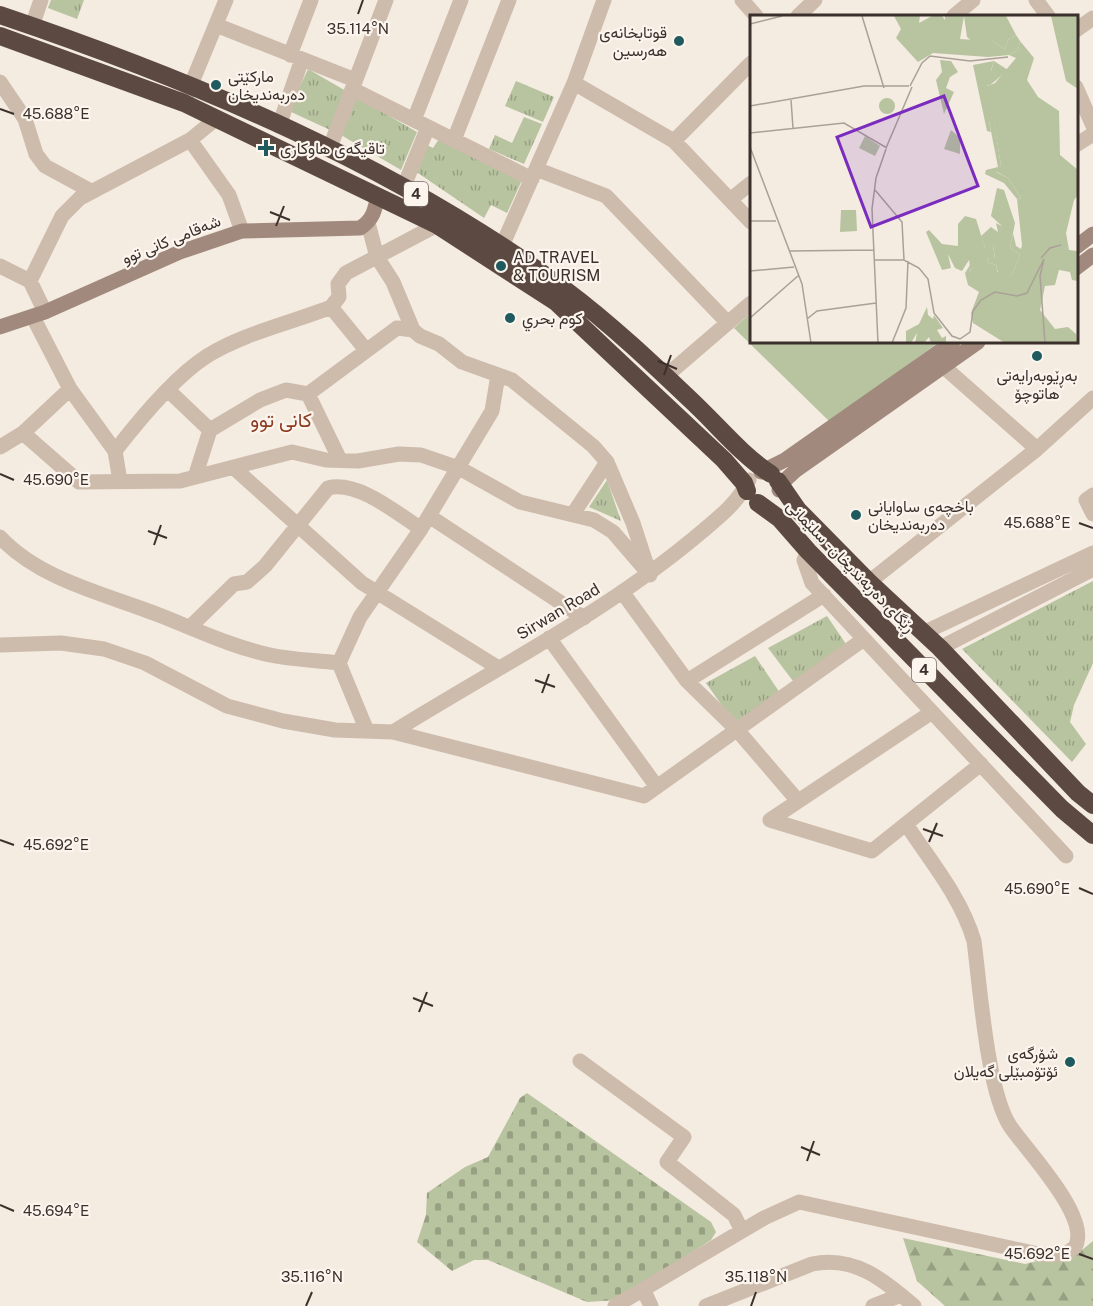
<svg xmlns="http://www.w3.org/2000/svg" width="1093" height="1306" viewBox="0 0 1093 1306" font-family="'Public Sans',Vazirmatn,sans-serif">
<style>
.grass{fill:url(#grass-tufts)}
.forest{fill:url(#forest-firs)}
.cemetery{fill:url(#cemetery-stones)}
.pitch{fill:#b8c4a0}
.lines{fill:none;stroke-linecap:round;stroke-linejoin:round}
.street{stroke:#cdbbac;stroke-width:15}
.secondary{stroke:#a18a7d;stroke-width:15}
.highway{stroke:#5c4a42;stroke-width:18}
.ticks{fill:none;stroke:#3b302b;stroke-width:2}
.poi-dot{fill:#1f5a5e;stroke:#fbf5ee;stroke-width:2}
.labels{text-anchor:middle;stroke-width:4.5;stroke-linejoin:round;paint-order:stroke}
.shield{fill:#fbf5ee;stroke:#756b66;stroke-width:1.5}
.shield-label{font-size:15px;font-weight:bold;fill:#3b302b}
.poi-label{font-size:16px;fill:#3b302b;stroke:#fbf5ee;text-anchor:start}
.street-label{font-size:16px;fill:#3b302b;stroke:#fbf5ee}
.quarter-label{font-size:20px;fill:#8c3b22;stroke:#fbf5ee}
.inset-road{fill:none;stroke:#aaa098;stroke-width:1.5}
.view{fill:#7b2cbf;fill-opacity:0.15;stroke:#7b2cbf;stroke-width:3}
.inset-edge{fill:none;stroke:#3b302b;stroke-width:3}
.ticks-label{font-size:15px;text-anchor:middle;fill:#3b302b;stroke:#fbf5ee;stroke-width:4.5;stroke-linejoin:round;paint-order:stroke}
</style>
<defs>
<pattern id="grass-tufts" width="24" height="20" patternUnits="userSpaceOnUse" patternTransform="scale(1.5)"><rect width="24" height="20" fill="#b8c4a0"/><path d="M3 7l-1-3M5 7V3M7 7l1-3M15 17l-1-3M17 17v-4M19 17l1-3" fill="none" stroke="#97a083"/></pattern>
<pattern id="forest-firs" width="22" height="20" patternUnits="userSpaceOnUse" patternTransform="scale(1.5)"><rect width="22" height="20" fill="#b8c4a0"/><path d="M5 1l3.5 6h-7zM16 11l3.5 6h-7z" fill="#97a083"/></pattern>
<pattern id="cemetery-stones" width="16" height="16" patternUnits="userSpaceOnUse" patternTransform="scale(1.5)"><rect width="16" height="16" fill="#b8c4a0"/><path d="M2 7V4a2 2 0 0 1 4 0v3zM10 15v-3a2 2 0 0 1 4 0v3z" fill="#97a083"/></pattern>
</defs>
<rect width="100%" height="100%" fill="#f4ebe1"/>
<path class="grass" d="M51,0H84L77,19L48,8Z
M308,69L417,132L401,170L341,135L289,111Z
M516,81L554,97L543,122L505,106Z
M524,117L542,124L524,164L489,149L495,135L512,143Z
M439,139L522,180L507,213L491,205L484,218L415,171L427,145L433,148Z
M607,480L621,521L589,507Z
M1093,581V663L1074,705L1070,722L1086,744L1072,762L962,649Z
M827,616L846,644L793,681L768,648Z
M755,656L780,693L735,724L706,683Z"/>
<path class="forest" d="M903,1238L1025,1264L1082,1250L1093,1241V1306H945L917,1281Z"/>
<path class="cemetery" d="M527,1093L711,1222L716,1232L711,1240L617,1300L587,1302L488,1260H474L452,1271L417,1242L426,1215L427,1193L465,1167L488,1157L520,1098Z"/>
<path class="pitch" d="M751,313V342H939L830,422L734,328Z"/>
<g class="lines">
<path class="street" d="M742,0L756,16
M1036,0L1048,16
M798,16L815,0
M954,16L973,0
M216,25L355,80
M32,26L41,0
M1076,30L1093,18
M290,55L311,0
M0,82L25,119L36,154L45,166L91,191
M574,83L674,141L751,222
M1076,87L1093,126
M352,89L532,179
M186,97L226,0
M414,120L461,0
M279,126L302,59
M190,140L229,195L242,231
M454,140L509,0
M674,141L751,63
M1076,145L1093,134
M329,150L386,0
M536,169L606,196L728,323
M404,186L428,127
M730,200L751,183
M368,223L377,257L393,282L413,330L420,336L439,344L462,362L512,380L593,446L607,462L633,523L648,569
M502,246L574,83L604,0
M0,266L30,281L45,312
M30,281L62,216L80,198L190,140L217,118
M331,307L366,350
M33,317L70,389L115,451L120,481
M944,367L1037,449
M666,376L751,303
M169,391L210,430
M308,394L340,460
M23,433L79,482L180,481L292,452L326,460L358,461L399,454L421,455L459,468L520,502L594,520L613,532L650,575
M0,447L23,433L70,389
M115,451C139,420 174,377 207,356C244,333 291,323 331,307L339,297L338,284L346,273L437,225
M234,468L362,583L497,667
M195,477L210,430L260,400L286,390L308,394L397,328L413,330
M1093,495L1086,500L1093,514
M573,514L607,462
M429,516L584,618
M0,537C40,580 106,594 159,615C195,629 232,647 270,655C293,660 316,660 339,663L367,731
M808,551L804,560L812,583L1066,856
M869,582L1037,449L1093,398
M623,593L687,681L738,731L798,801
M190,627L234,584L247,582L265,566L328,488C357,480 397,513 421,529
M923,633L1093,553
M549,638L657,787
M0,645L61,643L104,649L145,663L227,706L283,721L335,730L393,732L644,796L864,639
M940,648L1093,569
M339,663L360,617L421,529L492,411L498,375
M687,681L824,595
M393,732C494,669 601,615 693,539C714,521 736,506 749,480
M770,820L872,851L981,764
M770,820L932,712
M580,1061L684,1137L667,1162L734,1215L742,1231
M643,1289L651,1306
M615,1306L764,1218L799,1202L1043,1255L1066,1254L1075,1247C1092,1218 1026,1150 1010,1126C987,1091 980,986 974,941C961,897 931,862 906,824
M706,1306L812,1264C854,1255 884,1280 914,1306
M873,1306L901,1295"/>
<path class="secondary" d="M1076,247L1093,234
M1076,268L1093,255
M0,327L45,312L180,252L242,231L360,228C373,220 375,210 378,195
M761,472L785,460L953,342
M779,490L783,482L796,470L978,342"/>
<path class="highway" d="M0,15C198,82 395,165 564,289C611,324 655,366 697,406C721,429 743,456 771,474
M0,36L184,103L437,225L556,302L724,460L744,483L747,491
M778,481L798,510L869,582L940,648L1078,793L1093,805
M758,503L780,519L808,551L1062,809L1093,835"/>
</g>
<path class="ticks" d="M358,14L363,0M0,109L14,114M270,212L290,220M276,226L284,206M658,361L677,369M664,375L671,355M0,474L14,480M1079,523L1093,528M148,531L167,538M154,545L161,525M535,680L555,687M542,693L549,674M923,829L943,836M0,840L14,845M929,842L937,823M1079,888L1093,894M413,998L433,1006M419,1012L427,992M801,1147L820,1155M807,1161L814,1141M0,1205L14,1211M1079,1254L1093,1259M306,1306L312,1292M751,1306L756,1292"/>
<g class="poi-dot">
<circle cx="679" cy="41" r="6"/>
<circle cx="216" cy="85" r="6"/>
<path d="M263 139h6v6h6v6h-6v6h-6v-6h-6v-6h6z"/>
<circle cx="501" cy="266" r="6"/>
<circle cx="510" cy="318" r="6"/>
<circle cx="1037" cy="356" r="6"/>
<circle cx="856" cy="515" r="6"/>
<circle cx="1070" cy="1062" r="6"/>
</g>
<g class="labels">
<g class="shield">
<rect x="404" y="182" width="24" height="24" rx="4.5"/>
<rect x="912" y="658" width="24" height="24" rx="4.5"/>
</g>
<g class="shield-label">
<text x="416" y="199">4</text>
<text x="924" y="675">4</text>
</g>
<g class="poi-label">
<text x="667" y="38" text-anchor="end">قوتابخانەی<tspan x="667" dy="18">هەرسین</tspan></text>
<text x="228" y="82">مارکێتی<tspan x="228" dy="18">دەربەندیخان</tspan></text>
<text x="280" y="154">تاقیگەی هاوکاری</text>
<text x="513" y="263">AD TRAVEL<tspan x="513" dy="18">&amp; TOURISM</tspan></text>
<text x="522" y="324">کوم بحري</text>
<text x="1037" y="381" text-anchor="middle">بەڕێوبەرایەتی<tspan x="1037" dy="18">هاتوچۆ</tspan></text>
<text x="868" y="512">باخچەی ساوایانی<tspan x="868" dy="18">دەربەندیخان</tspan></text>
<text x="1058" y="1059" text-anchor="end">شۆرگه‌ى<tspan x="1058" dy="18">ئۆتۆمبێلى گه‌یلان</tspan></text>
</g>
<g class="street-label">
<text transform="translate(171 239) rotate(-22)" y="6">شەقامی کانی توو</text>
<text transform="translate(851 566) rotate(46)" y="6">ڕێگای دەربەندیخان - سلێمانی</text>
<text transform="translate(558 611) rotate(-31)" y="6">Sirwan Road</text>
</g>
<g class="quarter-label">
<text x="281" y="427">کانی توو</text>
</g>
</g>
<g transform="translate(750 15)">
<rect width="328" height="328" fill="#f4ebe1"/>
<path d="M214,1H256L266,20L258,25L255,34L242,26L223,27L217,22ZM270,26L284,43L277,65L288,82L309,96L310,140L328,155V180L324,185L316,218L319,235L327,236L328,266L322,265L320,257L309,255L305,270L295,271L290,295L305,314L318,312L326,319L327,328H255L223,308L221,298L229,277L218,270L215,258L220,250L221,259L235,233L231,221L241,212L248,217L246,208L252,211L251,222L243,230L245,244L238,242L237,247L246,250L250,267L263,258L270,240L260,233L263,218L266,231L271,234L272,230L267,184L271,183L258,163L245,156L251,151L244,107L239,106L241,117L237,116L223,50L244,46L237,67L238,71L245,68L266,43L259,40L268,35ZM91,195H106L107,216L90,217Z" fill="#b8c4a0"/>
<path d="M144,1H170L169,8L182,1H192L195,5V1H214L210,24L242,26L255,34L258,25L266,20L270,26L268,35L259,40L238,42L183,38L168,47L146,23L151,14ZM301,1H328V74L316,66ZM190,45L201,46L208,57L200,62L196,73L204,77L194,99L186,65L192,57ZM244,46L258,55L239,71L231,62L230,51L241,56ZM244,105L251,151L246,157L258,163L271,183L267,184L254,168L235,159L236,155L248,152L239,106ZM247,173L254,175L265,208L260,233L270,240L263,258L241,275L248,257L246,250L237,247L238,242L245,243L243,230L244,224L250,222L252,211L241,201ZM215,201L226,204L235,233L232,259H221L219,245L212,256L205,253L198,239L201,253L192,255L176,217L179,215L192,229L208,231V209ZM177,292L178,300L183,304L184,300L193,313L187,315L192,323L196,321V328H181L179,322L174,328H165L167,318L161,328H156V316L169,309Z" fill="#b8c4a0"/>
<path d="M201,115L210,123V139L194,134Z" fill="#b8c4a0"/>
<path d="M129 91a8 8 0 1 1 16 0a8 8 0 1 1-16 0ZM115,121L130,131L125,141L109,133Z" fill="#b8c4a0"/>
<path class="inset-road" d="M112,1L134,73M0,9L32,1M160,71L172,48L180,41L220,46L258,42M41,85L43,113M0,91L114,71H159M0,118L94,108L137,133M0,132L52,269L61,328M136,133L162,72M125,175L152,207L154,245M0,206H26M40,236L124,235M291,243L300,233L311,230M124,245H154L169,253L178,264L184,298L202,321L210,324L220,317L223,296L231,285L245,277L267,281L277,278L294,244L290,261L295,328M0,256L44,252M0,303L49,260M57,304L67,296L126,288M128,328L122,194L126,163L136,134M142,328L156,293L158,246"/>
<path class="view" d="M194,81L228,171L121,212L87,122Z"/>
<rect width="328" height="328" class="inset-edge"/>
</g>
<g class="ticks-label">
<text x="358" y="34">35.114°N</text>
<text x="56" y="119">45.688°E</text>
<text x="56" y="485">45.690°E</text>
<text x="1037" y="528">45.688°E</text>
<text x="56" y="850">45.692°E</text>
<text x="1037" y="894">45.690°E</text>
<text x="56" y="1216">45.694°E</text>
<text x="1037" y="1259">45.692°E</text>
<text x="312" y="1282">35.116°N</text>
<text x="756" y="1282">35.118°N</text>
</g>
</svg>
